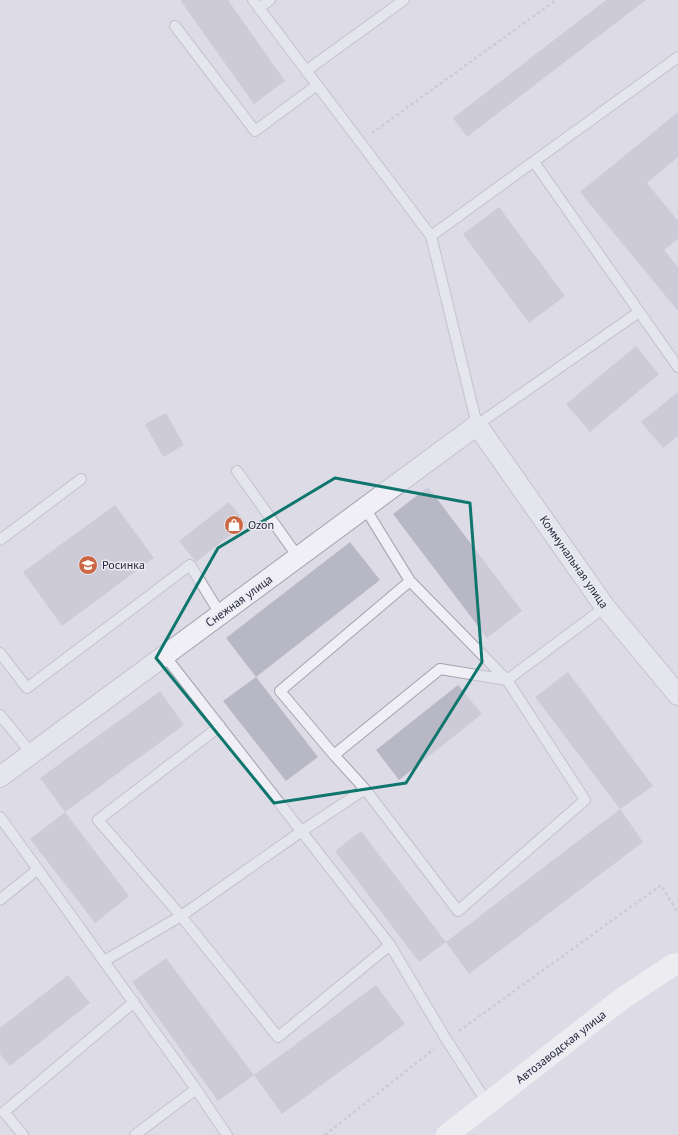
<svg xmlns="http://www.w3.org/2000/svg" width="678" height="1135" viewBox="0 0 678 1135" font-family="'PT Sans',sans-serif">
<style>
.building{fill:#b8b7c6}
.lines{fill:none;stroke-linecap:round;stroke-linejoin:round}
.service-casing{stroke:#a3a2b0;stroke-width:12}
.minor-casing{stroke:#a3a2b0;stroke-width:22}
.path{stroke:#b7b7c1;stroke-width:2.5;stroke-dasharray:3 3;stroke-linecap:butt}
.service{stroke:#efeff5;stroke-width:10}
.minor{stroke:#efeff5;stroke-width:20}
.secondary{stroke:#fff;stroke-width:22}
.marked{fill:none;stroke:#0f766e;stroke-width:3;stroke-linejoin:round}
.labels{text-anchor:middle;stroke-width:3;stroke-linejoin:round;paint-order:stroke}
.poi-label{font-size:12px;fill:#28263c;stroke:#ececf4;text-anchor:start}
.street-label{font-size:12px;fill:#28263c;stroke:#ececf4}
</style>
<rect width="100%" height="100%" fill="#dddce6"/>
<path class="building" d="M180,0H228L285,81L254,104Z
M606,0H646L467,137L453,118Z
M678,112V157L647,183L678,221V239L664,250L678,267V311L580,192Z
M499,207L565,296L529,323L463,234Z
M636,346L659,374L590,432L566,404Z
M678,392V436L663,448L641,422Z
M166,413L184,445L163,457L145,424Z
M428,487L522,611L487,638L393,514Z
M229,502L246,523L196,562L179,541Z
M115,505L154,558L62,626L23,572Z
M350,542L380,580L256,677L226,638Z
M568,672L653,786L620,809L643,842L469,974L446,942L620,809L535,697Z
M256,677L318,757L286,781L223,701Z
M458,685L482,714L399,780L376,750Z
M160,691L184,725L65,812L129,896L95,923L30,839L65,812L40,778Z
M361,831L446,942L419,962L335,851Z
M166,958L254,1075L218,1101L132,982Z
M68,975L90,1003L10,1066L0,1054V1028Z
M376,985L405,1024L282,1114L254,1075Z"/>
<g class="lines">
<g class="service-casing">
<path id="service" d="M253,0L431,236
M259,8L270,0
M175,26L255,131L317,85
M306,71L404,0
M534,162L678,367
M639,312L477,425L431,236L678,57
M237,471L298,557
M365,508L410,581L507,680L585,800L458,911L365,789
M0,540L81,479
M0,653L27,688L190,565L221,615
M165,656L390,945L446,1039L488,1104
M0,715L32,754
M220,726L98,820L181,916L278,1037L390,945
M334,755L280,691L410,581
M0,817L196,1089L227,1135
M0,900L38,869
M104,961L181,916L302,831L365,789L334,755L440,669L507,680L605,607
M23,1135L4,1112L134,1002
M135,1135L196,1089"/>
</g>
<g class="minor-casing">
<path id="minor" d="M0,777L477,425L605,607L678,695"/>
</g>
<path class="path" d="M372,133L556,0
M459,1031L661,885L678,913
M325,1135L434,1049"/>
<use href="#service" class="service"/>
<use href="#minor" class="minor"/>
<path class="secondary" d="M447,1135L623,998L673,965L678,964"/>
</g>
<path d="M0 0H678V1135H0ZM335,478L470,503L482,662L406,783L274,803L156,658L218,548Z" fill="#dddce6" fill-opacity=".55" fill-rule="evenodd"/>
<path class="marked" d="M335,478L470,503L482,662L406,783L274,803L156,658L218,548Z"/>
<defs>
<g id="shop-disc" transform="scale(1)"><circle r="9.5" fill="#cb6742" stroke="#ececf4"/><path d="M-5-2.5h2.3a2.7 3.5 0 0 1 5.4 0H5L5.5 6h-11ZM-1.5-2.5h3a1.5 2.3 0 0 0-3 0Z" fill="#fff"/></g>
<g id="school-disc" transform="scale(1)"><circle r="9.5" fill="#cb6742" stroke="#ececf4"/><path d="M0-5L7-2L0 1L-7-2ZM-4 1L0 2.5L4 1V4Q0 6-4 4Z" fill="#fff"/></g>
</defs>
<g fill-rule="evenodd">
<use href="#shop-disc" x="234" y="525"/>
<use href="#school-disc" x="88" y="565"/>
</g>
<g class="labels">
<g class="poi-label">
<text x="248" y="529">Ozon</text>
<text x="102" y="569">Росинка</text>
</g>
<g class="street-label">
<text transform="translate(574 562) rotate(55)" y="4">Коммунальная улица</text>
<text transform="translate(239 601) rotate(-36)" y="4">Снежная улица</text>
<text transform="translate(561 1047) rotate(-38)" y="4">Автозаводская улица</text>
</g>
</g>
</svg>
